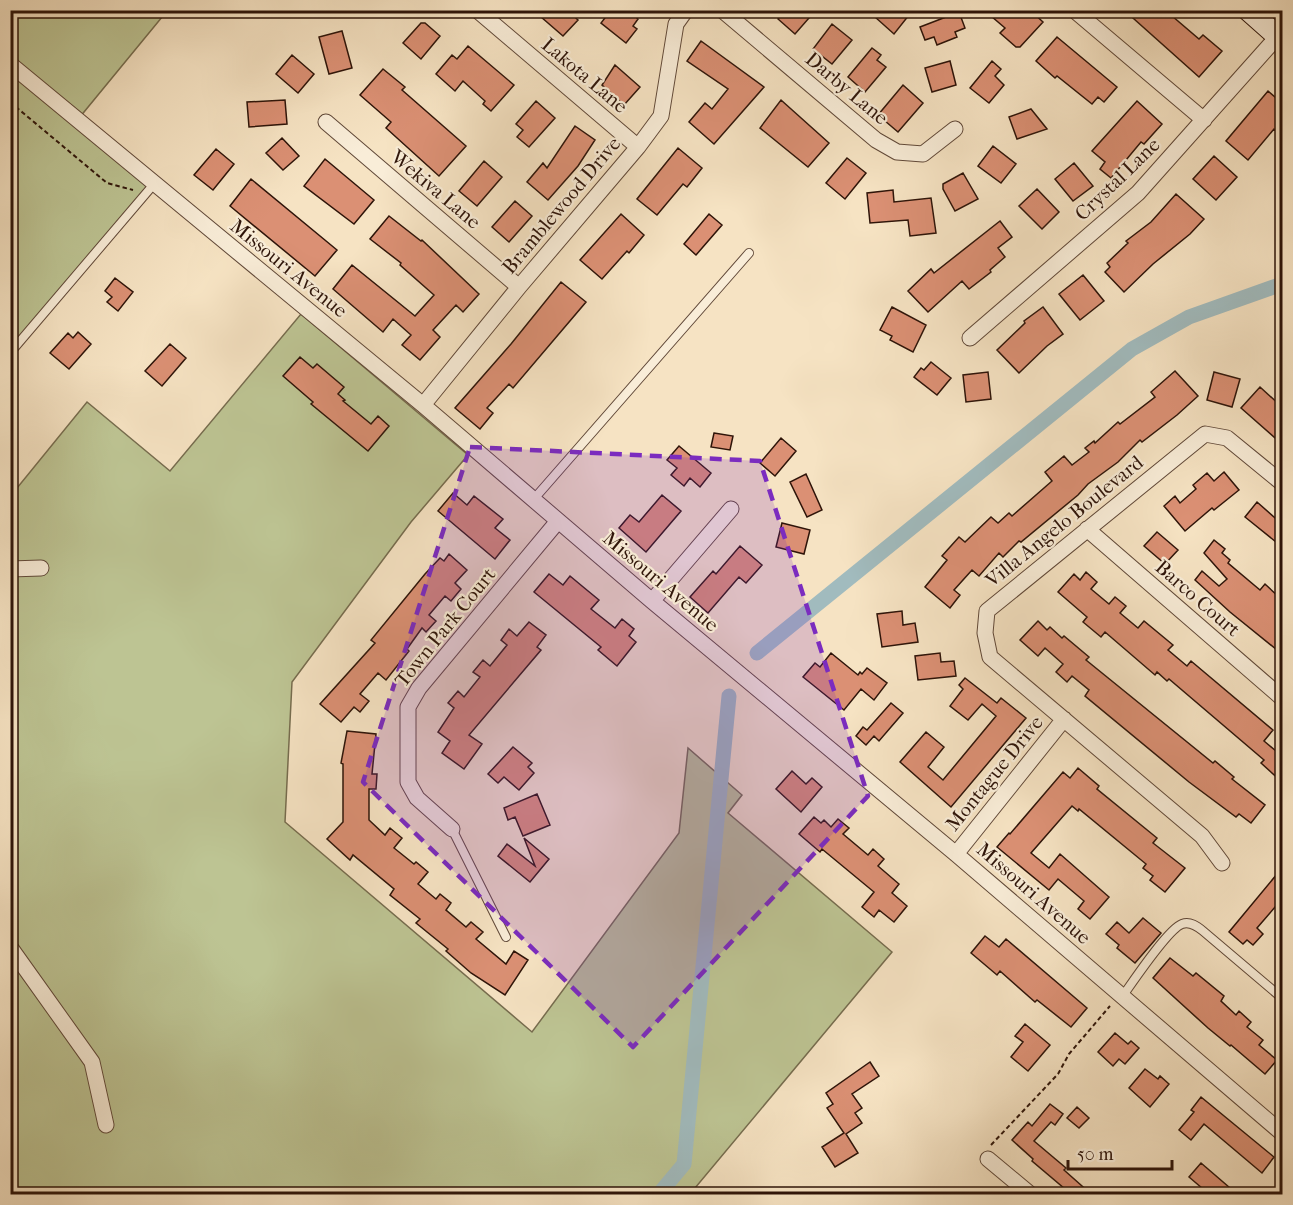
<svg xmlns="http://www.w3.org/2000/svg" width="1293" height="1205" viewBox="0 0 1293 1205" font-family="'IM FELL French Canon',serif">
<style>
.green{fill:#bdc493;stroke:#766c4e;stroke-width:1.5}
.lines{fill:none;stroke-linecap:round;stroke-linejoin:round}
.stream{stroke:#737876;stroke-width:4.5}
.canal{stroke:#a1bbbe;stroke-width:15}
.building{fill:#db9074;stroke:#2e1409;stroke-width:1.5}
.service-casing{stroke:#604838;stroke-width:10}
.minor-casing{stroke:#604838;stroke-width:17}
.secondary-casing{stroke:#2e1409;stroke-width:23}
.path{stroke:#2e1409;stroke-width:2;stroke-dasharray:4.5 3;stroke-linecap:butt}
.service{stroke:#f9edd8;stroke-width:8}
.minor{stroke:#f9edd8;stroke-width:15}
.secondary{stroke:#f9edd8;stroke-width:21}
.marked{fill:#7b2cbf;fill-opacity:0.2;stroke:#7b2cbf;stroke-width:4.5;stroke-dasharray:12 8;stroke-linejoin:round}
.labels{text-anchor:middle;stroke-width:4.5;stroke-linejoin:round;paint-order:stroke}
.street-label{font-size:20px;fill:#2e1409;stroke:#f9edd8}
</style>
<rect width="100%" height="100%" fill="#f6e3c3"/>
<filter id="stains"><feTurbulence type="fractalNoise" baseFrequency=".00333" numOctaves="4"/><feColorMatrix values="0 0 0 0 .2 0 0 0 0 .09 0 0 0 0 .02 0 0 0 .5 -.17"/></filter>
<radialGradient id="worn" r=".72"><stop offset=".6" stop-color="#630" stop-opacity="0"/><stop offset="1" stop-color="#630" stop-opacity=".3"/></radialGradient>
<path class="green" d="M11,11H167L75,123L152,188L11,347Z
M1259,11H1282V30Z
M301,314L468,455L411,522L292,682L285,822L532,1032L679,833L688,748L742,795L728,813L892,952L690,1194H11L10,491L13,493L87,402L170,471Z"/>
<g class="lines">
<path class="stream" d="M10,1184L18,1194"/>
<path class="canal" d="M757,653L1132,349L1189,317L1282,284
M659,1194L684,1164L729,696"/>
</g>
<path class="building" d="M533,10H567L578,20L563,36Z
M611,10H628L638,19L633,26L637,29L626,43L601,23Z
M785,10H816L795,34L778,19Z
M881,10H913L894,34L875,17Z
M984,10H1030L1043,22L1020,47H1016L1000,33L1005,28Z
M1124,10H1165L1199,39L1203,35L1222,51L1199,77Z
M959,12L965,28L955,32L957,37L937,45L934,37L925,40L920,27Z
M421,23H425L440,36L421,59L403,43Z
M832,24L852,40L832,64L813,49Z
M342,31L352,68L329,74L319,37Z
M1057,37L1117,87L1104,102L1098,97L1092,104L1057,76L1055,78L1036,61Z
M701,41L764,87L714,144L689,122L705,103L712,109L728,89L687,61Z
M468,46L514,85L491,111L483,104L485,101L463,81L455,91L436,74L452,55L457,59Z
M872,48L881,55L877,60L886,67L865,92L848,77Z
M292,55L314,74L298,93L276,74Z
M950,61L956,85L932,92L925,68Z
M992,61L1001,69L995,76L1004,85L989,103L970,88Z
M615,65L640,87L624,105L602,85Z
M383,69L405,87L402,90L466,146L439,176L386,128L391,122L360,95Z
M903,85L923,103L898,132L878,115Z
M1268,91L1282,103V126L1277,132L1274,129L1248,160L1226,141Z
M285,100L287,124L249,127L247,102Z
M781,100L829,143L808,167L760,128Z
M536,101L555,118L529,147L517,137L523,130L516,124Z
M1137,101L1162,124L1144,144L1141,142L1111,178L1100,169L1105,162L1092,151Z
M1031,109L1047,129L1017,139L1009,117Z
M575,126L595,140L578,166L548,200L527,182L543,163L547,168Z
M282,138L299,156L283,170L266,153Z
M993,146L1016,164L1001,183L978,166Z
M678,148L702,168L687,187L683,184L657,215L637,199Z
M216,149L234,164L213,190L194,175Z
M1214,156L1237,177L1216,200L1193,179Z
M847,158L866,173L845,199L826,183Z
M325,159L374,200L354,224L304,186Z
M484,161L502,177L477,206L459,191Z
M1074,163L1093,186L1073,201L1055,179Z
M963,173L978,199L955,211L943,189V184Z
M251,179L337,250L315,276L230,206Z
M1037,189L1059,212L1042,229L1019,206Z
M893,190L894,202L931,198L936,233L910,236L908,220L870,223L867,193Z
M1176,194L1204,219L1190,234L1153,264L1124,292L1105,272L1110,267L1107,263L1128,243L1126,241L1151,222Z
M515,201L532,216L509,242L492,227Z
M621,214L644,235L629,253L627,251L602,279L580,260Z
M709,214L722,225L696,255L684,244Z
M389,216L421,241L422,240L479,294L463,312L456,305L433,330L440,337L420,360L402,345L411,335L393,319L383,332L333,289L352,265L415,316L434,295L400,265L401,263L370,239Z
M1000,221L1012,237L998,248L1005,257L990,270L991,272L969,289L962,281L928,312L908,291L931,269L934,273Z
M1083,275L1104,301L1080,320L1059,294Z
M115,278L133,292L118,311L107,302L112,297L105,291Z
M561,282L586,302L513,388L509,384L487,408L493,413L480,429L455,408L511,344Z
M892,307L926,325L913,352L890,340L892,336L880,330Z
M1043,307L1063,334L1047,346L1019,373L997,350L1025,323L1024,321Z
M78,332L91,344L69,369L50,353L68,333L73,338Z
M170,344L186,358L162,386L145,371Z
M300,357L313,368L317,364L344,387L338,394L345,400L343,401L371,424L378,416L389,426L368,451L311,404L313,402L283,376Z
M931,362L951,378L937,395L914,377L921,368L924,370Z
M1175,371L1198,396L1177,415L1142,442L1140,440L1118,462L1088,484L1078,495L1021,542L1019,541L1003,557L999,553L979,576L972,570L954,590L960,595L950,608L925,587L947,560L942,556L959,537L965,542L991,517L998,523L1009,513L1012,516L1052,481L1045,472L1064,456L1072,465L1089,452L1085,448L1094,441L1095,443L1118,422L1120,424L1155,397L1151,392Z
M988,372L991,399L966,402L963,375Z
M1214,372L1240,379L1232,407L1207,400Z
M1260,387L1282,407V444L1241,408Z
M714,433L733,436L730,450L711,447Z
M781,438L796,451L775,476L760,463Z
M679,446L711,473L700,487L690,478L684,486L671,475L677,468L667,460Z
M1224,472L1239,490L1214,510L1212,508L1185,531L1164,506L1175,496L1180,503L1196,489L1193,485L1207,473L1214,481Z
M806,474L822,510L807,517L790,482Z
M453,493L467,505L474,496L503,519L495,528L510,540L495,559L438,511Z
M662,495L681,511L646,552L619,528L630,515L639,522Z
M1257,502L1282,524V535L1276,542L1245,517Z
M782,523L810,530L804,554L776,547Z
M1157,532L1178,550L1165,564L1144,546Z
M1214,540L1225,549L1222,553L1230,560L1228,563L1260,590L1265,584L1282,600V654L1230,612L1195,580L1202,571L1219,586L1227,579L1204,553Z
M740,546L762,565L746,583L739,577L708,613L690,597L713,571L716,574Z
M449,554L467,570L455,583L461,589L451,601L445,596L429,615L436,621L426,632L422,628L407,649L409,651L386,680L378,673L360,694L369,701L360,712L354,707L341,722L320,704L375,643L371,640L425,574L440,558L444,561Z
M1086,572L1097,582L1091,589L1109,604L1115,597L1126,606L1120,613L1138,628L1144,621L1173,645L1168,650L1187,666L1191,661L1273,730L1264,741L1282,756V782L1261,763L1264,760L1169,679L1167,681L1157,672L1155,675L1105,632L1101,637L1083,622L1087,617L1058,592L1074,574L1080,580Z
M549,574L563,585L570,576L582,586L599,600L591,609L615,628L622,619L634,629L629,636L636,642L617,666L598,650L601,647L534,592Z
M902,611L903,625L915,623L918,642L882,647L877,614Z
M1038,621L1047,630L1050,627L1062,638L1064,636L1089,657L1086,660L1213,763L1215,761L1234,777L1232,779L1265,805L1251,823L1239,814L1236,817L1189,782L1085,696L1089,690L1072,676L1067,682L1056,672L1063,664L1045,648L1038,656L1020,640Z
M529,622L546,635L537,647L541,650L469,735L482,744L464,769L442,753L450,741L438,732L454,708L448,703L458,691L464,697L480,677L473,672L483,660L490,666L507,645L501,640L509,629L517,636Z
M831,653L858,675L860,672L862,674L867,668L887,683L874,700L861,689L844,710L803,677L815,663L820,667Z
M940,653L941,662L954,661L956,676L918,680L915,656Z
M965,678L997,703L1001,698L1026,718L951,807L900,762L926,732L944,747L928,767L943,780L996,716L982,704L968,720L950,706L963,689L959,685Z
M891,703L903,713L879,741L874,736L866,745L856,736L863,727L867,730Z
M347,731L376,734L372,774H377L376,789H369V820L385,835L390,828L402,838L394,848L414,864L416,862L428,872L418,884L436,899L440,894L451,903L446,910L466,927L471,922L483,932L476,939L506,964L514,951L528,960L505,995L471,973L446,951L448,949L416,923L420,919L390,895L394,889L353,855L350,860L327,839L343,822V764L341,763Z
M513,747L532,763L528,767L534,773L519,790L504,777L498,783L488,774Z
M1078,768L1099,786L1097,789L1157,838L1153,843L1185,868L1165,892L1150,880L1153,876L1143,868L1146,864L1079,809L1078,811L1072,806L1031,853L1049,868L1060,854L1109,897L1090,919L1078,909L1084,901L1058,879L1049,890L997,847L1009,833L1010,834L1063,772L1070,778Z
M792,771L806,784L812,778L822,787L801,812L776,789Z
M537,794L550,825L523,836L515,817L508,820L504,808Z
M814,817L821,823L824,820L831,827L838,819L849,828L843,834L868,855L873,849L884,859L878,866L899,884L892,893L907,906L894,922L879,910L874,917L862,907L874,892L822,849L820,852L799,834Z
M524,838L549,859L530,882L498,856L507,844L535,866Z
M1282,868V899L1257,928L1263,934L1253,945L1247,940L1243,944L1229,932Z
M1143,918L1161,933L1135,963L1117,948L1119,945L1106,934L1117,922L1129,933Z
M985,936L999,947L1006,939L1087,1008L1071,1027L1037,1000L1035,1002L1000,971L997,975L971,953Z
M1170,958L1193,976L1196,973L1224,996L1221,1001L1236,1015L1239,1011L1251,1022L1247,1027L1263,1040L1259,1045L1277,1060L1265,1074L1231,1045L1230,1046L1208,1028L1153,978Z
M1025,1024L1050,1045L1028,1071L1011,1057L1023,1042L1015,1036Z
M1115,1033L1128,1044L1131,1041L1139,1048L1125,1064L1119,1059L1113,1066L1098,1052Z
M870,1062L879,1076L852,1094L862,1108L855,1113L862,1123L846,1134L858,1153L835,1167L822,1147L844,1133L827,1108L833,1104L826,1093Z
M1145,1069L1158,1079L1160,1076L1169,1084L1150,1107L1129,1088Z
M1201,1097L1274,1157L1262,1173L1204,1124L1191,1140L1179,1130L1194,1112L1191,1110Z
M1050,1104L1063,1114L1055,1125L1051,1122L1034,1141L1066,1168L1064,1170L1091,1194H1071L1032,1161L1033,1159L1012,1140L1028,1122L1032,1126Z
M1077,1107L1089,1118L1079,1128L1067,1118Z
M1201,1163L1237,1194H1209L1189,1177Z"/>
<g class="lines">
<g class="service-casing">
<path id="service" d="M10,353L154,184
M533,500L749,253
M452,829L506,937
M1122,997C1132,983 1168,929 1182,924C1190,921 1197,926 1203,931L1282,998"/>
</g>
<g class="minor-casing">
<path id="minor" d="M477,10L638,147
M722,10L876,140L897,152L923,154L955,129
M1074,10L1204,120
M10,64L423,405L652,601L956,854L1282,1133
M326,122L519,287
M970,338L1138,193L1278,36
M423,405L519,287L638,147L661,116L676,24L686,10
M1087,529L1282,698
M10,569L41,568
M652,601L731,509
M452,829L417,798L408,782V707L419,688L558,521
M956,854L1064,719
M1222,863L1202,836L990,657L985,633L987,611L1205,434L1227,438L1282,483
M10,947L92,1062L106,1125
M988,1159L1030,1194"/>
</g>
<g class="secondary-casing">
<path id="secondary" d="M1248,10L1282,40"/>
</g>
<path class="path" d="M10,102L107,183L133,190
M991,1145L1058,1074L1069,1054L1110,1006"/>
<use href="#service" class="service"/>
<use href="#minor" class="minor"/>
<use href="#secondary" class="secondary"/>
</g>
<path class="marked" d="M470,447L760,461L868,796L633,1047L363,782Z"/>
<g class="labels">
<g class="street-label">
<text transform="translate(585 75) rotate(40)" y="7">Lakota Lane</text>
<text transform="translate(847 88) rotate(40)" y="7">Darby Lane</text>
<text transform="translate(1117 179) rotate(-44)" y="7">Crystal Lane</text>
<text transform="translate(436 189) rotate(40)" y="7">Wekiva Lane</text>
<text transform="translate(561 205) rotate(-50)" y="7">Bramblewood Drive</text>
<text transform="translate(289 268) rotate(39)" y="7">Missouri Avenue</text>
<text transform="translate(1064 521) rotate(-39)" y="7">Villa Angelo Boulevard</text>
<text transform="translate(661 581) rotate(40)" y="7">Missouri Avenue</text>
<text transform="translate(1198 598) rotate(41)" y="7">Barco Court</text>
<text transform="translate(445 627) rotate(-51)" y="7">Town Park Court</text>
<text transform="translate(994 773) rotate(-51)" y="7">Montague Drive</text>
<text transform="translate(1034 893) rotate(41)" y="7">Missouri Avenue</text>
</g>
</g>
<rect width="1293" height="1205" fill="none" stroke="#f6e3c3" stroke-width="36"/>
<rect x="12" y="12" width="1269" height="1181" fill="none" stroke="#2e1409" stroke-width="3"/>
<rect x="18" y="18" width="1257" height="1169" fill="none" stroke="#2e1409" stroke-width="1.5"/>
<path d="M1068 1160v9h104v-9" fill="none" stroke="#2e1409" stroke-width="3"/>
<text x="1077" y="1160" font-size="18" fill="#2e1409" stroke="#f9edd8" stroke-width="4.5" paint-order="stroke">50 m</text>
<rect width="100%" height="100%" filter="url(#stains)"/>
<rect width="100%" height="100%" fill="url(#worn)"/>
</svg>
